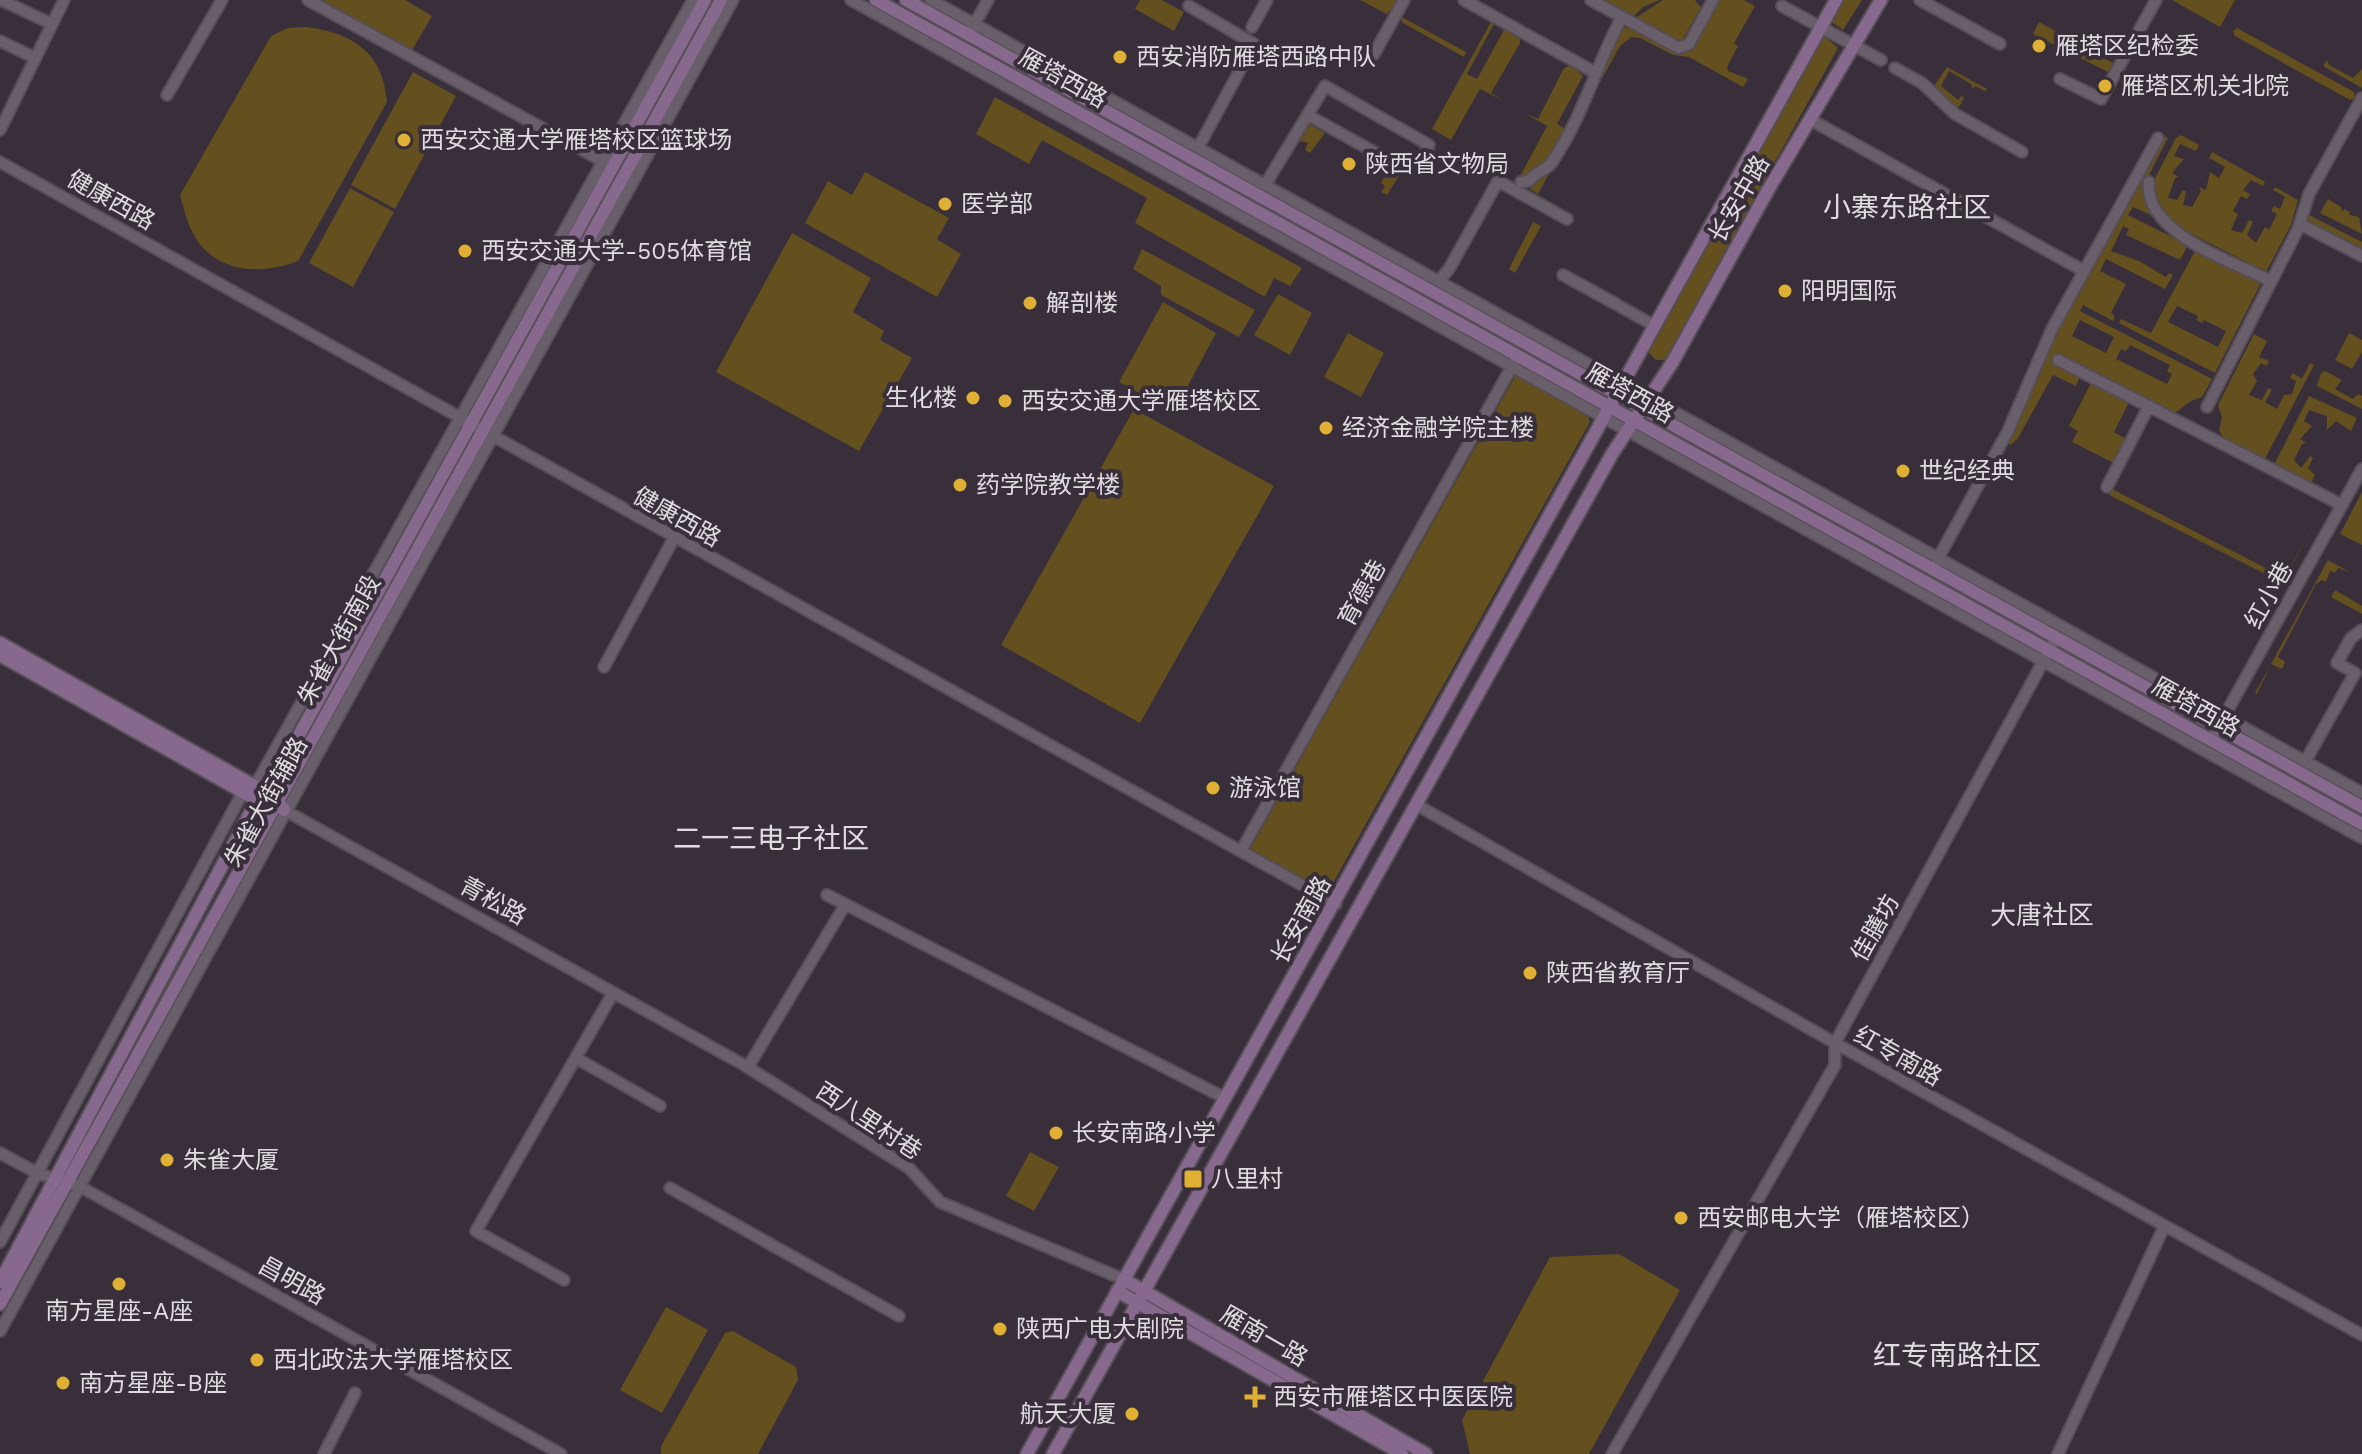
<svg xmlns="http://www.w3.org/2000/svg" width="2362" height="1454" viewBox="0 0 2362 1454" font-family="'Work Sans','Noto Sans SC',sans-serif">
<style>
.green{fill:#644f1e;fill-rule:evenodd}
.lines{fill:none;stroke-linecap:round;stroke-linejoin:round}
.minor-casing{stroke:#554e57;stroke-width:14}
.major-casing{stroke:#554e57;stroke-width:16}
.minor{stroke:#695f6b;stroke-width:10}
.major{stroke:#87698d;stroke-width:12}
.poi-dot{fill:#dfb034;stroke:#382f3a;stroke-width:3}
.labels{text-anchor:middle;stroke-width:8;stroke-linejoin:round;paint-order:stroke}
.poi-label{font-size:24px;fill:#e0dae1;stroke:#382f3a;text-anchor:start}
.street-label{font-size:24px;fill:#e0dae1;stroke:#382f3a}
.neighbourhood-label{font-size:26px;fill:#e0dae1;stroke:#382f3a}
.quarter-label{font-size:28px;fill:#e0dae1;stroke:#382f3a}
</style>
<rect width="100%" height="100%" fill="#382f3a"/>
<path class="green" d="M319,0H405L432,16L411,52Z
M1140,0H1162L1184,12L1174,31L1135,9Z
M1360,0H1399L1387,14Z
M1600,0H1660L1643,7L1632,18Z
M1663,0H1695L1701,7L1681,43L1634,19Z
M1718,0H1744L1755,6L1734,43L1738,46L1727,67L1728,71L1748,79L1743,87L1689,57L1673,55L1640,38L1631,37L1620,46L1538,194L1530,189L1537,176L1554,165L1600,81L1603,63L1623,28L1630,27C1692,61 1685,61 1718,0Z
M1842,0H1862L1843,30L1830,21Z
M2172,0H2235L2220,27Z
M1400,16L1466,52L1464,57L1403,23Z
M1491,22L1494,24L1467,74L1477,79L1505,28L1520,36V43L1491,93L1504,101L1480,89L1451,140L1432,129Z
M2039,22L2113,63L2108,72L2033,34Z
M306,27C354,33 383,53 387,102L298,261C263,275 217,274 195,237C187,224 184,209 180,195L271,36L288,28Z
M2237,28L2354,92L2355,98L2350,100L2235,36L2233,31Z
M1825,37L1838,48L1665,360H1656L1647,351L1820,38Z
M2327,60L2329,65L2353,78L2362,69V88L2323,66Z
M982,63L1182,174L1179,179L979,68Z
M1571,65L1583,76L1557,124L1567,130L1549,162L1533,169L1525,181L1519,178L1547,126L1524,113L1538,119L1564,68Z
M1947,67L1987,89L1985,91L1975,86L1973,89L1971,84L1949,71L1941,86L1958,100L1961,96L1964,98L1957,110L1934,86Z
M413,72L456,96L395,209L351,185Z
M995,97L1302,268L1290,286L1274,278L1265,297L1135,223L1147,198L1042,140L1029,164L976,134Z
M1307,123L1325,133L1310,153L1305,150L1308,143L1297,140Z
M2181,135L2199,145L2196,151L2180,144L2174,156L2184,159L2172,173L2179,177L2175,178L2168,198L2177,200L2183,190L2186,192L2183,205L2192,207L2201,191L2199,187L2206,190L2210,172L2219,178L2225,167L2209,158L2212,152L2265,182L2263,186L2251,180L2243,190L2250,194L2247,199L2241,196L2233,211L2238,214L2231,230L2242,233L2249,220L2253,222L2247,235L2256,243L2265,227L2269,230L2277,214L2271,211L2274,206L2280,209L2285,197L2273,190L2275,187L2298,200L2291,225L2266,272L2168,222L2156,205L2152,184L2176,138Z
M2165,136L2168,138L2144,185L2151,215L2133,207L2128,215L2188,245L2180,260L2126,235L2129,229L2123,226L2111,251L2139,261L2166,277L2169,273L2173,275L2165,289L2106,259L2100,271L2126,284L2111,313L2115,316L2113,321L2083,305L2080,311L2212,379L2202,397L2191,401L2175,413L2058,354L2053,363L2080,377L2076,386L2053,375L2018,438L2011,445L2008,443L2057,331ZM2080,320L2114,337L2106,353L2072,336ZM2130,345L2170,365L2167,371L2172,374L2167,384L2116,359L2121,349L2126,351Z
M1389,168L1400,174L1387,195L1381,192L1385,186L1381,183Z
M865,172L949,218L937,239L961,254L937,297L805,223L828,181L852,195Z
M350,188L394,212L353,287L309,263Z
M2328,199L2341,207L2342,212L2344,209L2350,212L2349,215L2359,217L2362,234L2320,213Z
M2309,215L2362,242V251L2308,223Z
M1533,222L1541,226L1515,273L1509,269Z
M792,233L871,278L853,312L884,331L880,340L912,358L859,451L716,372Z
M1142,249L1255,310L1239,337L1161,295V286L1133,269Z
M2196,249L2261,283L2215,373L2119,323L2121,319L2151,333ZM2177,306L2198,316L2196,320L2202,323L2204,320L2226,331L2218,347L2168,322Z
M1278,294L1312,313L1290,355L1254,335Z
M1163,302L1216,333L1174,412L1119,382Z
M1348,333L1384,353L1361,397L1324,377Z
M2349,333L2362,340V352L2352,369L2335,360Z
M2254,334L2267,341L2259,357L2269,361L2267,366L2261,363L2253,374L2257,381L2249,395L2262,400L2268,388L2272,390L2265,402L2277,409L2284,395L2292,394L2296,381L2290,378L2293,373L2302,379L2310,363L2314,365L2265,459L2224,439L2219,430L2222,417L2218,405Z
M1518,371L1585,408L1590,422L1328,892L1250,849Z
M2325,371L2342,380L2335,389L2353,399L2358,394L2362,396V409L2317,386L2321,373Z
M2091,383L2129,402L2114,432L2126,439L2114,463L2072,442L2078,431L2069,426Z
M2309,396L2357,418L2351,431L2336,421L2327,430V416L2309,410L2304,421L2312,426L2300,439L2306,443L2302,444L2294,460L2301,468L2310,456L2313,458L2308,468L2315,475L2311,483L2275,463Z
M1134,409L1274,486L1140,723L1001,645Z
M2112,489L2285,578L2325,502L2283,583L2109,495Z
M2362,492V545L2340,534Z
M2328,560L2350,572L2338,568L2335,573L2330,571L2326,582L2322,580L2316,584L2278,657L2285,662L2282,669L2271,664L2257,694L2255,693Z
M2335,590L2362,606V614L2331,597Z
M1030,1152L1059,1167L1034,1211L1006,1196Z
M1619,1254L1680,1290L1589,1454H1470L1462,1420L1550,1257Z
M666,1307L708,1330L662,1413L620,1390Z
M733,1331L796,1367L798,1380L758,1454H661V1446L725,1333Z"/>
<g class="lines">
<g class="minor-casing">
<path id="minor" d="M1,0L52,24
M308,0L606,163
M851,0L2362,838
M931,0L2362,793
M1464,0L1596,73
M1591,0L1679,48L1689,44L1713,0
M1920,0L2000,44
M1189,6L1254,44L1198,148
M1782,6L1881,60
M1252,27L1267,0
M971,30L988,0
M0,41L35,58
M1374,54L1404,0
M1895,68L1922,83L1955,114L2022,152
M2060,79L2101,99L2156,0
M167,95L222,0
M1811,120L2084,271
M0,130L64,0
M0,162L1336,904
M1521,182L1529,181C1536,171 1546,171 1552,162C1583,117 1596,65 1622,17
M2149,182C2143,233 2234,262 2271,281
M1265,185L1325,86L1429,145L1420,163L1409,161L1401,167L1313,118
M2300,224L2362,256
M1563,275L1616,304
M1439,281L1449,269L1498,181L1567,219
M1621,307L1655,326
M2058,360L2342,505
M2207,407L2298,229L2309,194L2362,98
M2107,487L2149,406
M1935,564L2008,431L2052,329L2158,138
M604,667L674,538
M2211,740L2362,469
M2305,762L2355,673L2337,663L2351,638L2362,630
M257,800L271,808L284,810L744,1065L909,1168L940,1202L1123,1279
M1417,805L1835,1043L2362,1335
M1241,851L1515,361
M827,895L1225,1098
M576,1058L660,1106
M748,1067L845,905
M0,1153L37,1173L79,1186L561,1454
M670,1188L899,1316
M0,1242L243,792L254,786L260,777L693,0
M564,1280L476,1231L613,993
M0,1331L733,0
M324,1454L355,1393
M1612,1454L1835,1065V1043L2056,638
M2058,1454L2164,1227"/>
</g>
<g class="major-casing">
<path id="major" d="M876,0L2362,824
M906,0L2362,807
M0,643L276,798L284,810
M0,655L257,800
M1123,1279L1426,1454
M0,1282L257,800L267,793L705,0
M1117,1291L1402,1454
M0,1304L721,0
M1027,1454L1836,0
M1053,1454L1612,454L1672,363L1768,190L1881,0"/>
</g>
<use href="#minor" class="minor"/>
<use href="#major" class="major"/>
</g>
<g class="poi-dot">
<circle cx="2039" cy="46" r="8"/>
<circle cx="1120" cy="57" r="8"/>
<circle cx="2105" cy="86" r="8"/>
<circle cx="404" cy="140" r="8"/>
<circle cx="1349" cy="164" r="8"/>
<circle cx="945" cy="204" r="8"/>
<circle cx="465" cy="251" r="8"/>
<circle cx="1785" cy="291" r="8"/>
<circle cx="1030" cy="303" r="8"/>
<circle cx="973" cy="398" r="8"/>
<circle cx="1005" cy="401" r="8"/>
<circle cx="1326" cy="428" r="8"/>
<circle cx="1903" cy="471" r="8"/>
<circle cx="960" cy="485" r="8"/>
<circle cx="1213" cy="788" r="8"/>
<circle cx="1530" cy="973" r="8"/>
<circle cx="1056" cy="1133" r="8"/>
<circle cx="167" cy="1160" r="8"/>
<rect x="1183" y="1169" width="20" height="20" rx="4"/>
<circle cx="1681" cy="1218" r="8"/>
<circle cx="119" cy="1284" r="8"/>
<circle cx="1000" cy="1329" r="8"/>
<circle cx="257" cy="1360" r="8"/>
<circle cx="63" cy="1383" r="8"/>
<path d="M1251 1385h8v8h8v8h-8v8h-8v-8h-8v-8h8z"/>
<circle cx="1132" cy="1414" r="8"/>
</g>
<g class="labels">
<g class="poi-label">
<text x="2055" y="54">雁塔区纪检委</text>
<text x="1136" y="65">西安消防雁塔西路中队</text>
<text x="2121" y="94">雁塔区机关北院</text>
<text x="420" y="148">西安交通大学雁塔校区篮球场</text>
<text x="1365" y="172">陕西省文物局</text>
<text x="961" y="212">医学部</text>
<text x="481" y="259">西安交通大学-505体育馆</text>
<text x="1801" y="299">阳明国际</text>
<text x="1046" y="311">解剖楼</text>
<text x="957" y="406" text-anchor="end">生化楼</text>
<text x="1021" y="409">西安交通大学雁塔校区</text>
<text x="1342" y="436">经济金融学院主楼</text>
<text x="1919" y="479">世纪经典</text>
<text x="976" y="493">药学院教学楼</text>
<text x="1229" y="796">游泳馆</text>
<text x="1546" y="981">陕西省教育厅</text>
<text x="1072" y="1141">长安南路小学</text>
<text x="183" y="1168">朱雀大厦</text>
<text x="1211" y="1187">八里村</text>
<text x="1697" y="1226">西安邮电大学（雁塔校区）</text>
<text x="119" y="1319" text-anchor="middle">南方星座-A座</text>
<text x="1016" y="1337">陕西广电大剧院</text>
<text x="273" y="1368">西北政法大学雁塔校区</text>
<text x="79" y="1391">南方星座-B座</text>
<text x="1273" y="1405">西安市雁塔区中医医院</text>
<text x="1116" y="1422" text-anchor="end">航天大厦</text>
</g>
<g class="street-label">
<text transform="translate(1063 78) rotate(29)" y="8">雁塔西路</text>
<text transform="translate(1739 199) rotate(-60)" y="8">长安中路</text>
<text transform="translate(111 200) rotate(29)" y="8">健康西路</text>
<text transform="translate(1630 393) rotate(29)" y="8">雁塔西路</text>
<text transform="translate(677 517) rotate(29)" y="8">健康西路</text>
<text transform="translate(1362 593) rotate(-61)" y="8">育德巷</text>
<text transform="translate(2269 595) rotate(-61)" y="8">红小巷</text>
<text transform="translate(339 640) rotate(-61)" y="8">朱雀大街南段</text>
<text transform="translate(2196 707) rotate(29)" y="8">雁塔西路</text>
<text transform="translate(266 802) rotate(-61)" y="8">朱雀大街辅路</text>
<text transform="translate(493 901) rotate(29)" y="8">青松路</text>
<text transform="translate(1301 920) rotate(-61)" y="8">长安南路</text>
<text transform="translate(1875 928) rotate(-61)" y="8">佳膳坊</text>
<text transform="translate(1898 1056) rotate(29)" y="8">红专南路</text>
<text transform="translate(869 1121) rotate(33)" y="8">西八里村巷</text>
<text transform="translate(292 1281) rotate(29)" y="8">昌明路</text>
<text transform="translate(1264 1336) rotate(30)" y="8">雁南一路</text>
</g>
<g class="neighbourhood-label">
<text x="2042" y="924">大唐社区</text>
</g>
<g class="quarter-label">
<text x="1907" y="217">小寨东路社区</text>
<text x="771" y="848">二一三电子社区</text>
<text x="1957" y="1365">红专南路社区</text>
</g>
</g>
</svg>
